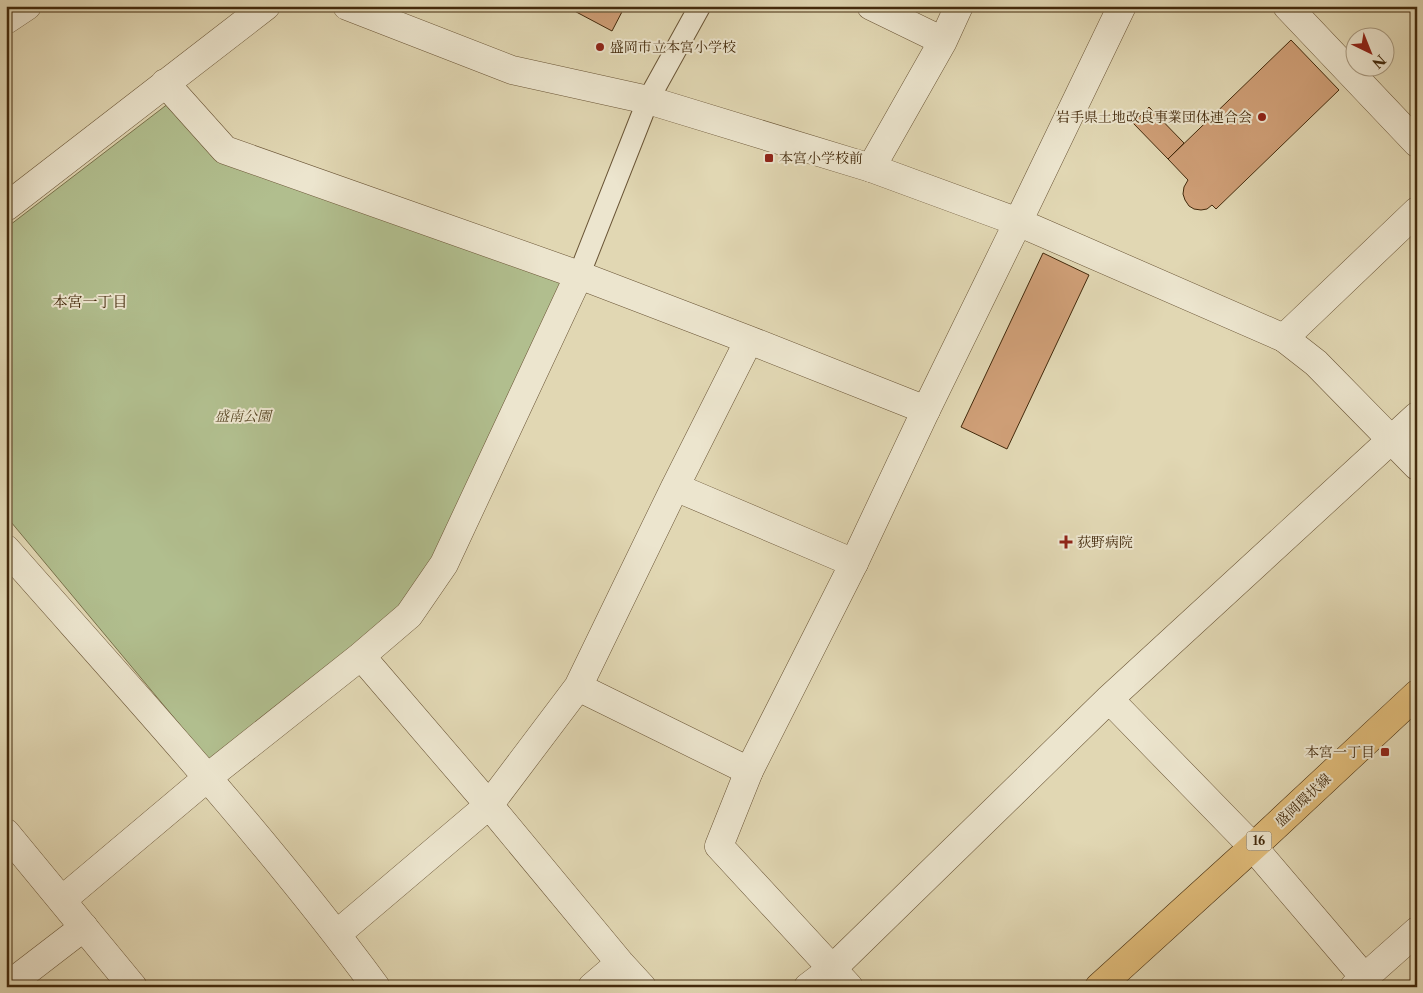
<svg xmlns="http://www.w3.org/2000/svg" width="1423" height="993" viewBox="0 0 1423 993" font-family="'Libre Caslon Text','Noto Serif JP',serif">
<style>
.green{fill:#b1be8e;stroke:#7a744d}
.building{fill:#cf9f77;stroke:#432a0c}
.lines{fill:none;stroke-linecap:round;stroke-linejoin:round}
.pedestrian-casing{stroke:#6a5536;stroke-width:23}
.minor-casing{stroke:#6a5536;stroke-width:29}
.tertiary-casing{stroke:#6a5536;stroke-width:29}
.primary-casing{stroke:#432a0c;stroke-width:29}
.pedestrian{stroke:#ece5ce;stroke-width:21}
.minor{stroke:#ece5ce;stroke-width:28}
.tertiary{stroke:#ece5ce;stroke-width:28}
.primary{stroke:#e0bc7a;stroke-width:28}
.poi-dot{fill:#8f2418;stroke:#ece5ce;stroke-width:2}
.labels{text-anchor:middle;stroke-width:4;stroke-linejoin:round;paint-order:stroke}
.shield{fill:#ece5ce;stroke:#766246;stroke-width:1}
.shield-label{font-size:12px;font-weight:bold;fill:#432a0c}
.poi-label{font-size:14px;fill:#432a0c;stroke:#ece5ce;text-anchor:start}
.park-label{font-size:14px;font-style:italic;fill:#594826;stroke:#ece5ce}
.street-label{font-size:14px;fill:#432a0c;stroke:#ece5ce}
.neighbourhood-label{font-size:15px;fill:#432a0c;stroke:#ece5ce}
</style>
<rect width="100%" height="100%" fill="#e1d7b3"/>
<filter id="stains"><feTurbulence type="fractalNoise" baseFrequency=".004" numOctaves="4"/><feColorMatrix values="0 0 0 0 .2 0 0 0 0 .09 0 0 0 0 .02 0 0 0 .5 -.17"/></filter>
<radialGradient id="worn" r=".72"><stop offset=".6" stop-color="#630" stop-opacity="0"/><stop offset="1" stop-color="#630" stop-opacity=".3"/></radialGradient>
<path class="green" d="M173,100L232,159L570,286L438,561L402,611L211,762L6,516V228Z"/>
<path class="building" d="M565,6H625L612,31Z
M1291,40L1339,90L1216,209L1212,205L1207,209L1201,210L1194,209L1189,206L1185,200L1183,194L1184,187L1188,180L1168,159Z
M1149,107L1184,143L1168,159L1133,123Z
M1043,253L1089,275L1007,449L961,427Z"/>
<g class="lines">
<g class="pedestrian-casing">
<path id="pedestrian" d="M579,275L648,100L700,6"/>
</g>
<g class="minor-casing">
<path id="minor" d="M871,6L943,41
M1287,6L1417,143
M6,20L27,6
M165,83L225,150L579,275L749,340L926,410
M871,168L943,41L959,6
M6,207L266,6
M1284,338L1417,211
M675,487L854,563
M6,549C132,692 263,834 376,987
M361,656L489,805L620,963L642,987
M578,687L749,771
M1109,699L1253,847L1364,977
M62,900L207,778L361,656L409,615L444,564L579,275
M337,934L489,805L578,687L675,487L749,340
M6,987L84,927
M592,987L620,963
M808,987L833,968L1109,699L1417,416
M1354,987L1417,931"/>
</g>
<g class="tertiary-casing">
<path id="tertiary" d="M347,6L512,70L648,100L871,168L1018,222L1122,6
M6,833L133,987
M849,987L719,846L749,771L854,563L926,410L1018,222L1284,338L1316,363L1417,466"/>
</g>
<g class="primary-casing">
<path id="primary" d="M1099,987L1253,847L1417,694"/>
</g>
<use href="#pedestrian" class="pedestrian"/>
<use href="#minor" class="minor"/>
<use href="#tertiary" class="tertiary"/>
<use href="#primary" class="primary"/>
</g>
<g class="poi-dot">
<circle cx="600" cy="47" r="5"/>
<circle cx="1262" cy="117" r="5"/>
<rect x="764" y="153" width="10" height="10" rx="2.5"/>
<path d="M1063.5 534.5h5v5h5v5h-5v5h-5v-5h-5v-5h5z"/>
<rect x="1380" y="747" width="10" height="10" rx="2.5"/>
</g>
<g class="labels">
<rect class="shield" x="1246.5" y="831.5" width="25" height="19" rx="4"/>
<g class="shield-label">
<text x="1259" y="845">16</text>
</g>
<g class="poi-label">
<text x="610" y="52">盛岡市立本宮小学校</text>
<text x="1252" y="122" text-anchor="end">岩手県土地改良事業団体連合会</text>
<text x="779" y="163">本宮小学校前</text>
<text x="1077" y="547">荻野病院</text>
<text x="1375" y="757" text-anchor="end">本宮一丁目</text>
</g>
<g class="park-label">
<text x="243" y="421">盛南公園</text>
</g>
<g class="street-label">
<text transform="translate(1303 800) rotate(-43)" y="5">盛岡環状線</text>
</g>
<g class="neighbourhood-label">
<text x="90" y="307">本宮一丁目</text>
</g>
</g>
<rect width="1423" height="993" fill="none" stroke="#e1d7b3" stroke-width="25"/>
<rect x="8" y="8" width="1408" height="978" fill="none" stroke="#432a0c" stroke-width="2.5"/>
<rect x="12" y="12" width="1398" height="968" fill="none" stroke="#432a0c"/>
<g transform="translate(1370 52) rotate(137)"><circle r="24" fill="#ece5ce" stroke="#a89a80"/>
<path d="M0-4L9 19L0 12L-9 19Z" fill="#8f2418"/>
<text y="-8" font-size="14" font-weight="bold" text-anchor="middle" fill="#432a0c">N</text>
</g>
<rect width="100%" height="100%" filter="url(#stains)"/>
<rect width="100%" height="100%" fill="url(#worn)"/>
</svg>
